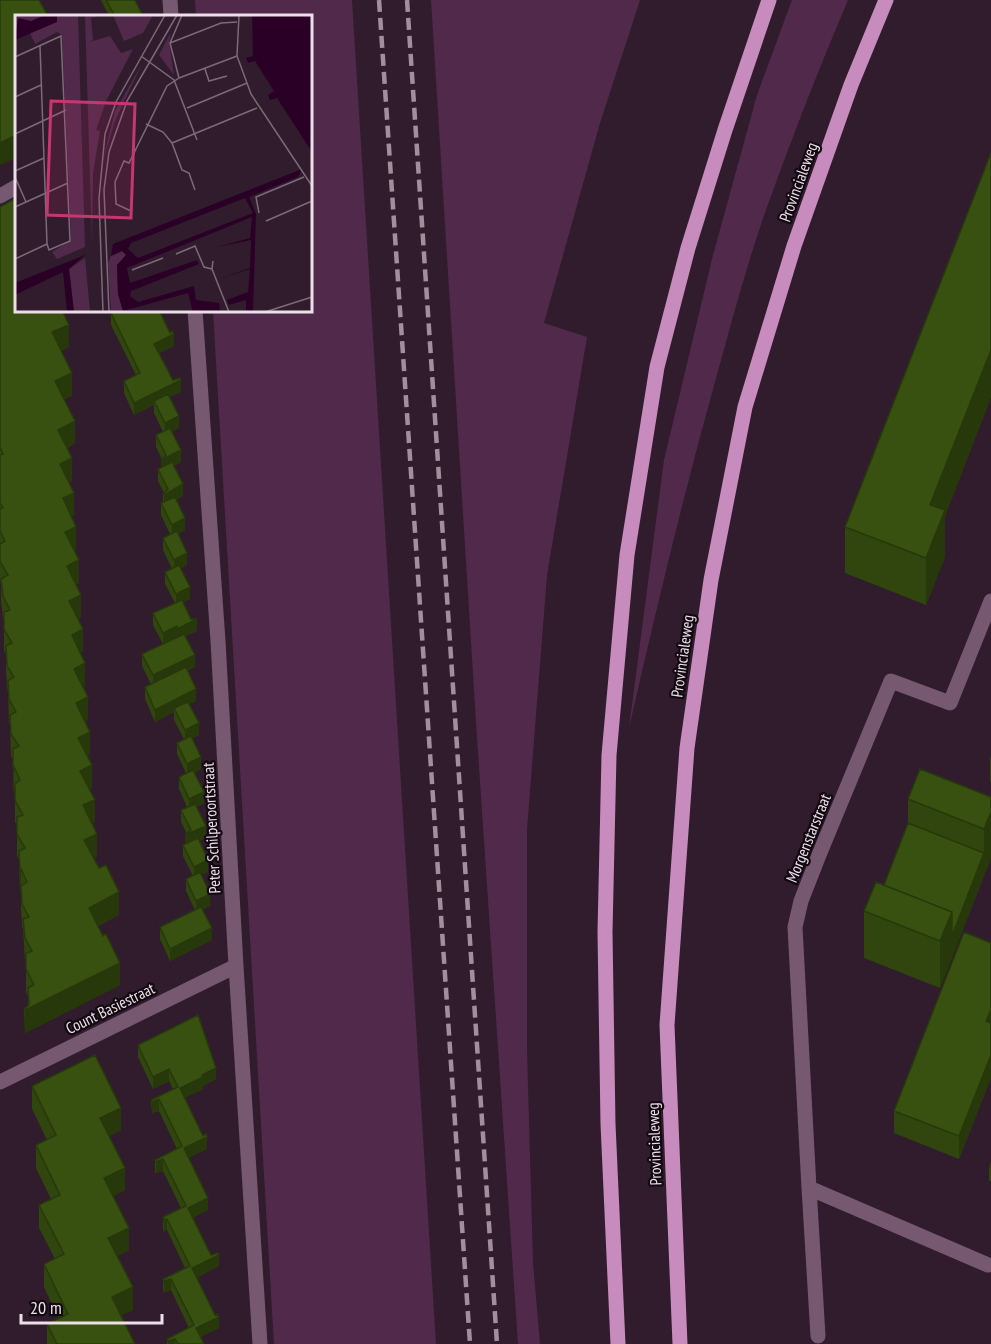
<svg xmlns="http://www.w3.org/2000/svg" width="991" height="1344" viewBox="0 0 991 1344" font-family="'PT Sans Narrow',sans-serif">
<style>
.green{fill:#512a4b}
.lines{fill:none;stroke-linecap:round;stroke-linejoin:round}
.minor{stroke:#765870;stroke-width:15}
.primary{stroke:#c88bbd;stroke-width:15}
.rail{stroke:#a08f9d;stroke-width:4.5;stroke-dasharray:12 6;stroke-linecap:butt}
.wall{fill:#30460e}
.shaded-wall{fill:#27390b}
.building{fill:#385110;stroke:#27390b;stroke-width:1.5}
.labels{text-anchor:middle;stroke-width:4.5;stroke-linejoin:round;paint-order:stroke}
.street-label{font-size:16px;fill:#eddfea;stroke:#130a11}
.inset-road{fill:none;stroke:#7c6a79;stroke-width:1.5}
.view{fill:#c83670;fill-opacity:0.15;stroke:#c83670;stroke-width:3}
.inset-edge{fill:none;stroke:#eddfea;stroke-width:3}
</style>
<rect width="100%" height="100%" fill="#301c2d"/>
<path class="green" d="M195,0H352L436,1344H274L213,311L310,310V16H196Z
M431,0H640L600,123L544,323L587,337L547,575L527,829V1051L533,1263L540,1344H518L477,737Z
M792,0H848C819,68 792,137 767,207C746,266 730,328 713,389C682,501 655,614 629,728L664,460L712,259L757,95Z"/>
<g class="lines">
<path class="minor" d="M170,0L171,16
M0,196L16,187
M195,310L218,641L236,966L260,1344
M0,1082L236,966
M809,1188L818,1336
M988,1265L809,1188L795,927L801,901L819,855L891,681L950,703L991,601"/>
<path class="primary" d="M618,1344L608,1124L605,932L609,755L627,555L657,367L688,248L725,130L769,0
M680,1344L667,1025L687,748L711,580L745,407L794,246L851,85L886,0"/>
<path class="rail" d="M379,0L470,1344
M407,0L497,1344"/>
</g>
<path class="wall" d="M101,0H135L143,16H109Z
M991,153V397L945,516V557L926,605L845,573V527Z
M0,207L69,347L61,351L72,396L64,399L75,443L67,448L72,481L69,482L74,515L71,517L76,549L74,551L79,583L76,584L81,617L78,619L83,651L80,653L85,686L83,687L88,720L85,721L90,754L87,756L92,788L89,789L95,822L92,824L97,856L94,858L119,915L98,926L120,985L25,1033L24,1009L28,1006V996L26,992V963L25,961L23,928L22,927L21,908V892H20L19,859L17,856V825L15,822V791L14,790L13,791V759L11,756L10,723L9,722L8,690L7,688L6,669V654L4,651V620L3,618L1,601V586L0,578Z
M111,313L174,346L159,353L173,380L181,392L169,397L179,428L172,431L181,462L174,466L183,496L176,500L185,530L178,534L187,565L181,568L190,599L183,602L197,631L185,636L195,667L187,671L196,701L189,704L199,735L192,738L201,769L194,773L204,803L197,807L206,838L199,841L208,872L201,875L210,906L203,909L212,940L170,961L160,939V927L195,910L186,891V879L193,876L183,856V845L185,844L187,834L181,822V810L187,807L179,789V777L186,773L177,754V743L184,739L174,720V712L155,722L145,699V687L151,684L142,666V654L163,644L153,625V613L175,603L165,584V572L172,569L163,550V538L170,534L161,515V503L163,502V494L164,493L158,481V469L161,468L162,459L156,447V435L163,432L154,413V405L134,415L124,393V381L136,375L111,325Z
M991,755V782L990,781V759Z
M991,797V858L940,988L864,958V911L884,885L908,823V799Z
M991,943V1078L959,1159L894,1133V1111Z
M138,1045L216,1079L203,1086V1089L184,1098L207,1149L188,1158L208,1210L192,1218L211,1255L219,1266L196,1278L219,1328L200,1337L204,1344H167V1339L189,1328L171,1290L164,1293L163,1291V1279L185,1268L167,1230L164,1232L163,1229V1217L181,1208L163,1171L156,1173L155,1172V1160L177,1149L159,1111L152,1113L151,1100L173,1089L169,1081L153,1089L138,1057Z
M32,1086L121,1130L109,1136L125,1190L113,1196L129,1250L117,1256L133,1310L121,1315L135,1344H47V1324L59,1319L44,1287V1264L55,1259L39,1228V1205L51,1199L36,1168V1145L47,1140L32,1109Z
M991,1161V1181H989V1169Z"/>
<path class="shaded-wall" d="M16,135V158L0,165V143Z
M69,325V347L52,355V332Z
M174,334V346L154,355V344Z
M991,350V397L945,516V557L926,605V558L930,505Z
M72,373V396L55,403V381Z
M181,380V392L156,404L154,401V405L134,415V403Z
M179,416V428L165,435V423Z
M75,421V443L58,452V430Z
M181,450V462L161,472V460Z
M72,458V481L60,487V464Z
M183,484V496L164,506V495Z
M74,493V515L63,521V498Z
M185,518V530L172,537V525Z
M76,527V549L65,555V532Z
M187,553V565L174,571V560Z
M79,560V583L67,589V566Z
M190,587V599L176,606V594Z
M81,595V617L69,623V601Z
M197,619V631L177,640V629Z
M177,626V638L163,645V633Z
M83,629V651L72,657V635Z
M195,655V667L153,687V675Z
M85,663V686L74,692V669Z
M196,689V701L176,711L174,708V712L155,722V710Z
M88,697V720L76,726V703Z
M199,723V735L185,742V730Z
M90,732V754L78,760V738Z
M201,757V769L187,776V764Z
M92,765V788L80,794V771Z
M14,767V790L13,791V768Z
M204,792V803L189,811V799Z
M95,800V822L83,828V805Z
M991,812V858L940,988V941L952,912L984,853V829Z
M206,826V838L185,847V835Z
M97,834V856L84,862V840Z
M208,860V872L194,878V867Z
M21,869V892H20V870Z
M119,892V915L89,930V908Z
M210,894V906L196,913V901Z
M212,928V940L170,961V949Z
M120,963V985L25,1033V1010Z
M991,1010V1032L986,1021Z
M991,1055V1078L959,1159V1136Z
M216,1068V1079L203,1086V1089L180,1100V1088Z
M169,1069V1081L153,1089V1077Z
M159,1099V1111L152,1113V1102Z
M121,1108V1130L100,1141V1118Z
M207,1137V1149L184,1160V1148Z
M163,1159V1171L156,1173V1162Z
M125,1168V1190L104,1201V1178Z
M208,1198V1210L188,1220V1208Z
M167,1219V1230L164,1232V1220Z
M129,1228V1250L108,1261V1238Z
M219,1255V1266L192,1280V1268Z
M171,1279V1290L164,1293V1281Z
M133,1287V1310L112,1320V1297Z
M219,1317V1328L196,1339V1328Z
M175,1339V1344H168V1341Z"/>
<path class="building" d="M0,0H39L48,16H16V135L0,143Z
M106,0H135L143,16H115Z
M991,153V350L930,505L945,510L926,558L845,527Z
M16,198V310H62L69,325L52,332L72,373L55,381L75,421L58,430L72,458L60,464L74,493L63,498L76,527L65,532L79,560L67,566L81,595L69,601L83,629L72,635L85,663L74,669L88,697L76,703L90,732L78,738L92,765L80,771L95,800L83,805L97,834L84,840L99,868L106,865L119,892L89,908L103,936L106,934L120,963L25,1010L24,1009L29,1005L28,988L34,985L26,969V953L32,951L25,938L23,919L29,917L22,904L21,886L27,882L21,869L20,870L19,851L25,848L17,834V817L23,815L15,800V784L20,780L14,767L13,768V749L19,746L11,734L10,715L16,712L9,699L8,681L14,677L7,666L6,646L12,643L4,629V612L10,610L3,596L1,579L8,575L0,561V544L5,541L0,531V509L3,508L0,503V455L3,454L0,447V207Z
M117,310H159L170,333L172,331L174,334L154,344L173,380L180,378L181,380L134,403L124,381L140,373L111,313Z
M168,394L179,416L165,423L154,401Z
M170,428L181,450L161,460L166,455L156,435Z
M172,462L183,484L164,495L163,494L168,489L158,469Z
M175,497L185,518L172,525L161,503Z
M177,531L187,553L174,560L163,538Z
M179,565L190,587L176,594L165,572Z
M182,600L191,619H197L177,629V626L163,633L153,613Z
M184,634L195,655L153,675L142,654Z
M186,667L196,689L155,710L145,687Z
M188,702L199,723L185,730L174,708Z
M191,736L201,757L187,764L177,743Z
M920,769L991,797V812L984,829L908,799Z
M193,770L204,792L189,799L179,777Z
M195,804L206,826L185,835L191,830L181,810Z
M908,823L984,853L952,936V912L884,885Z
M198,838L208,860L194,867L183,845Z
M200,872L210,894L196,901L186,879Z
M876,882L952,912L940,941L864,911Z
M201,907L212,928L170,949L160,927Z
M964,932L991,943V1010L986,1021L991,1023V1055L959,1136L894,1111Z
M198,1015L216,1068L202,1075L203,1077L180,1088L203,1136L206,1134L207,1137L184,1148L208,1198L188,1208L211,1255L218,1253L219,1255L192,1268L215,1315L217,1314L219,1317L196,1328L204,1344H178L175,1339L168,1341L167,1339L194,1325L171,1279L164,1281L163,1279L190,1266L167,1219L164,1220L163,1217L186,1206L163,1159L156,1162L155,1160L182,1146L159,1099L152,1102L151,1100L178,1087L169,1069L153,1077L138,1045Z
M95,1055L121,1108L100,1118L125,1168L104,1178L129,1228L108,1238L133,1287L112,1297L135,1344H57L47,1324L68,1314L44,1264L64,1254L39,1205L60,1195L36,1145L56,1135L32,1086Z"/>
<g class="labels">
<g class="street-label">
<text transform="translate(798 182) rotate(-70)" y="6">Provincialeweg</text>
<text transform="translate(682 656) rotate(-82)" y="6">Provincialeweg</text>
<text transform="translate(211 828) rotate(-93)" y="6">Peter Schilperoortstraat</text>
<text transform="translate(808 838) rotate(-68)" y="6">Morgenstarstraat</text>
<text transform="translate(110 1008) rotate(-26)" y="6">Count Basiestraat</text>
<text transform="translate(654 1144) rotate(-92)" y="6">Provincialeweg</text>
</g>
</g>
<g transform="translate(15 15)">
<rect width="297" height="297" fill="#301c2d"/>
<path d="M0,0H63L70,232L42,244L37,237L56,225L47,20L42,17L20,29L15,18L0,23ZM70,0H88L76,3L78,25L74,27L95,21L106,38L118,34L91,86L81,115L85,116L78,158L77,228ZM98,0H138L128,18L109,26ZM156,17L154,27L159,60L144,40ZM128,47L100,106L87,149L100,96ZM107,236L111,240L102,250L103,279L108,296L96,297L93,248L96,241ZM70,243L75,297H59L54,254Z" fill="#512a4b"/>
<path d="M30,0H42V7L0,25L3,3L16,6ZM237,0H297V137L262,83L255,85L253,80L259,76L240,46L233,48L231,43L238,41ZM287,154L283,162L234,182L241,199L238,297H231V285L214,290L212,285L233,277L235,254L203,264L235,253L236,225L202,232L235,223L237,202L112,253L115,268L182,245L184,249L116,276L115,281L123,287L179,271L181,285L204,288L205,297H178L173,278L108,296L103,279L102,250L111,240L107,236L96,241L98,229ZM230,183L238,198L123,243L113,234L116,228ZM70,240L54,254L59,297H52L48,257L0,280V268Z" fill="#2b0026" fill-rule="evenodd"/>
<path class="inset-road" d="M224,0L222,41L236,79L297,171M155,28L206,8L222,7M25,31L32,229M126,41L159,65L182,125M0,42L46,21L55,226L34,235L32,229M190,54L194,66L212,61M164,63L222,41M0,82L26,70M172,93L232,68M131,109L148,117L157,128L167,155L174,158L180,175M0,119L51,95M157,128L242,93M0,156L29,143M0,162L11,187M0,192L53,168M116,196L101,189L100,167L109,146L114,148L152,71L164,63L155,28L167,0M244,198L241,182L289,162M251,206L297,186M161,239L180,231L189,252L197,254M0,244L32,229M198,246L197,254L214,297M117,255L148,243M88,297L84,183L90,119L101,87L150,0M94,297L89,175L94,137L112,86L162,0M250,297L297,282"/>
<path class="view" d="M36,86L120,89L116,203L32,200Z"/>
<rect width="297" height="297" class="inset-edge"/>
</g>
<path d="M21 1314v9h141v-9" fill="none" stroke="#eddfea" stroke-width="3"/>
<text x="30" y="1314" font-size="18" fill="#eddfea" stroke="#130a11" stroke-width="4.5" paint-order="stroke">20 m</text>
</svg>
